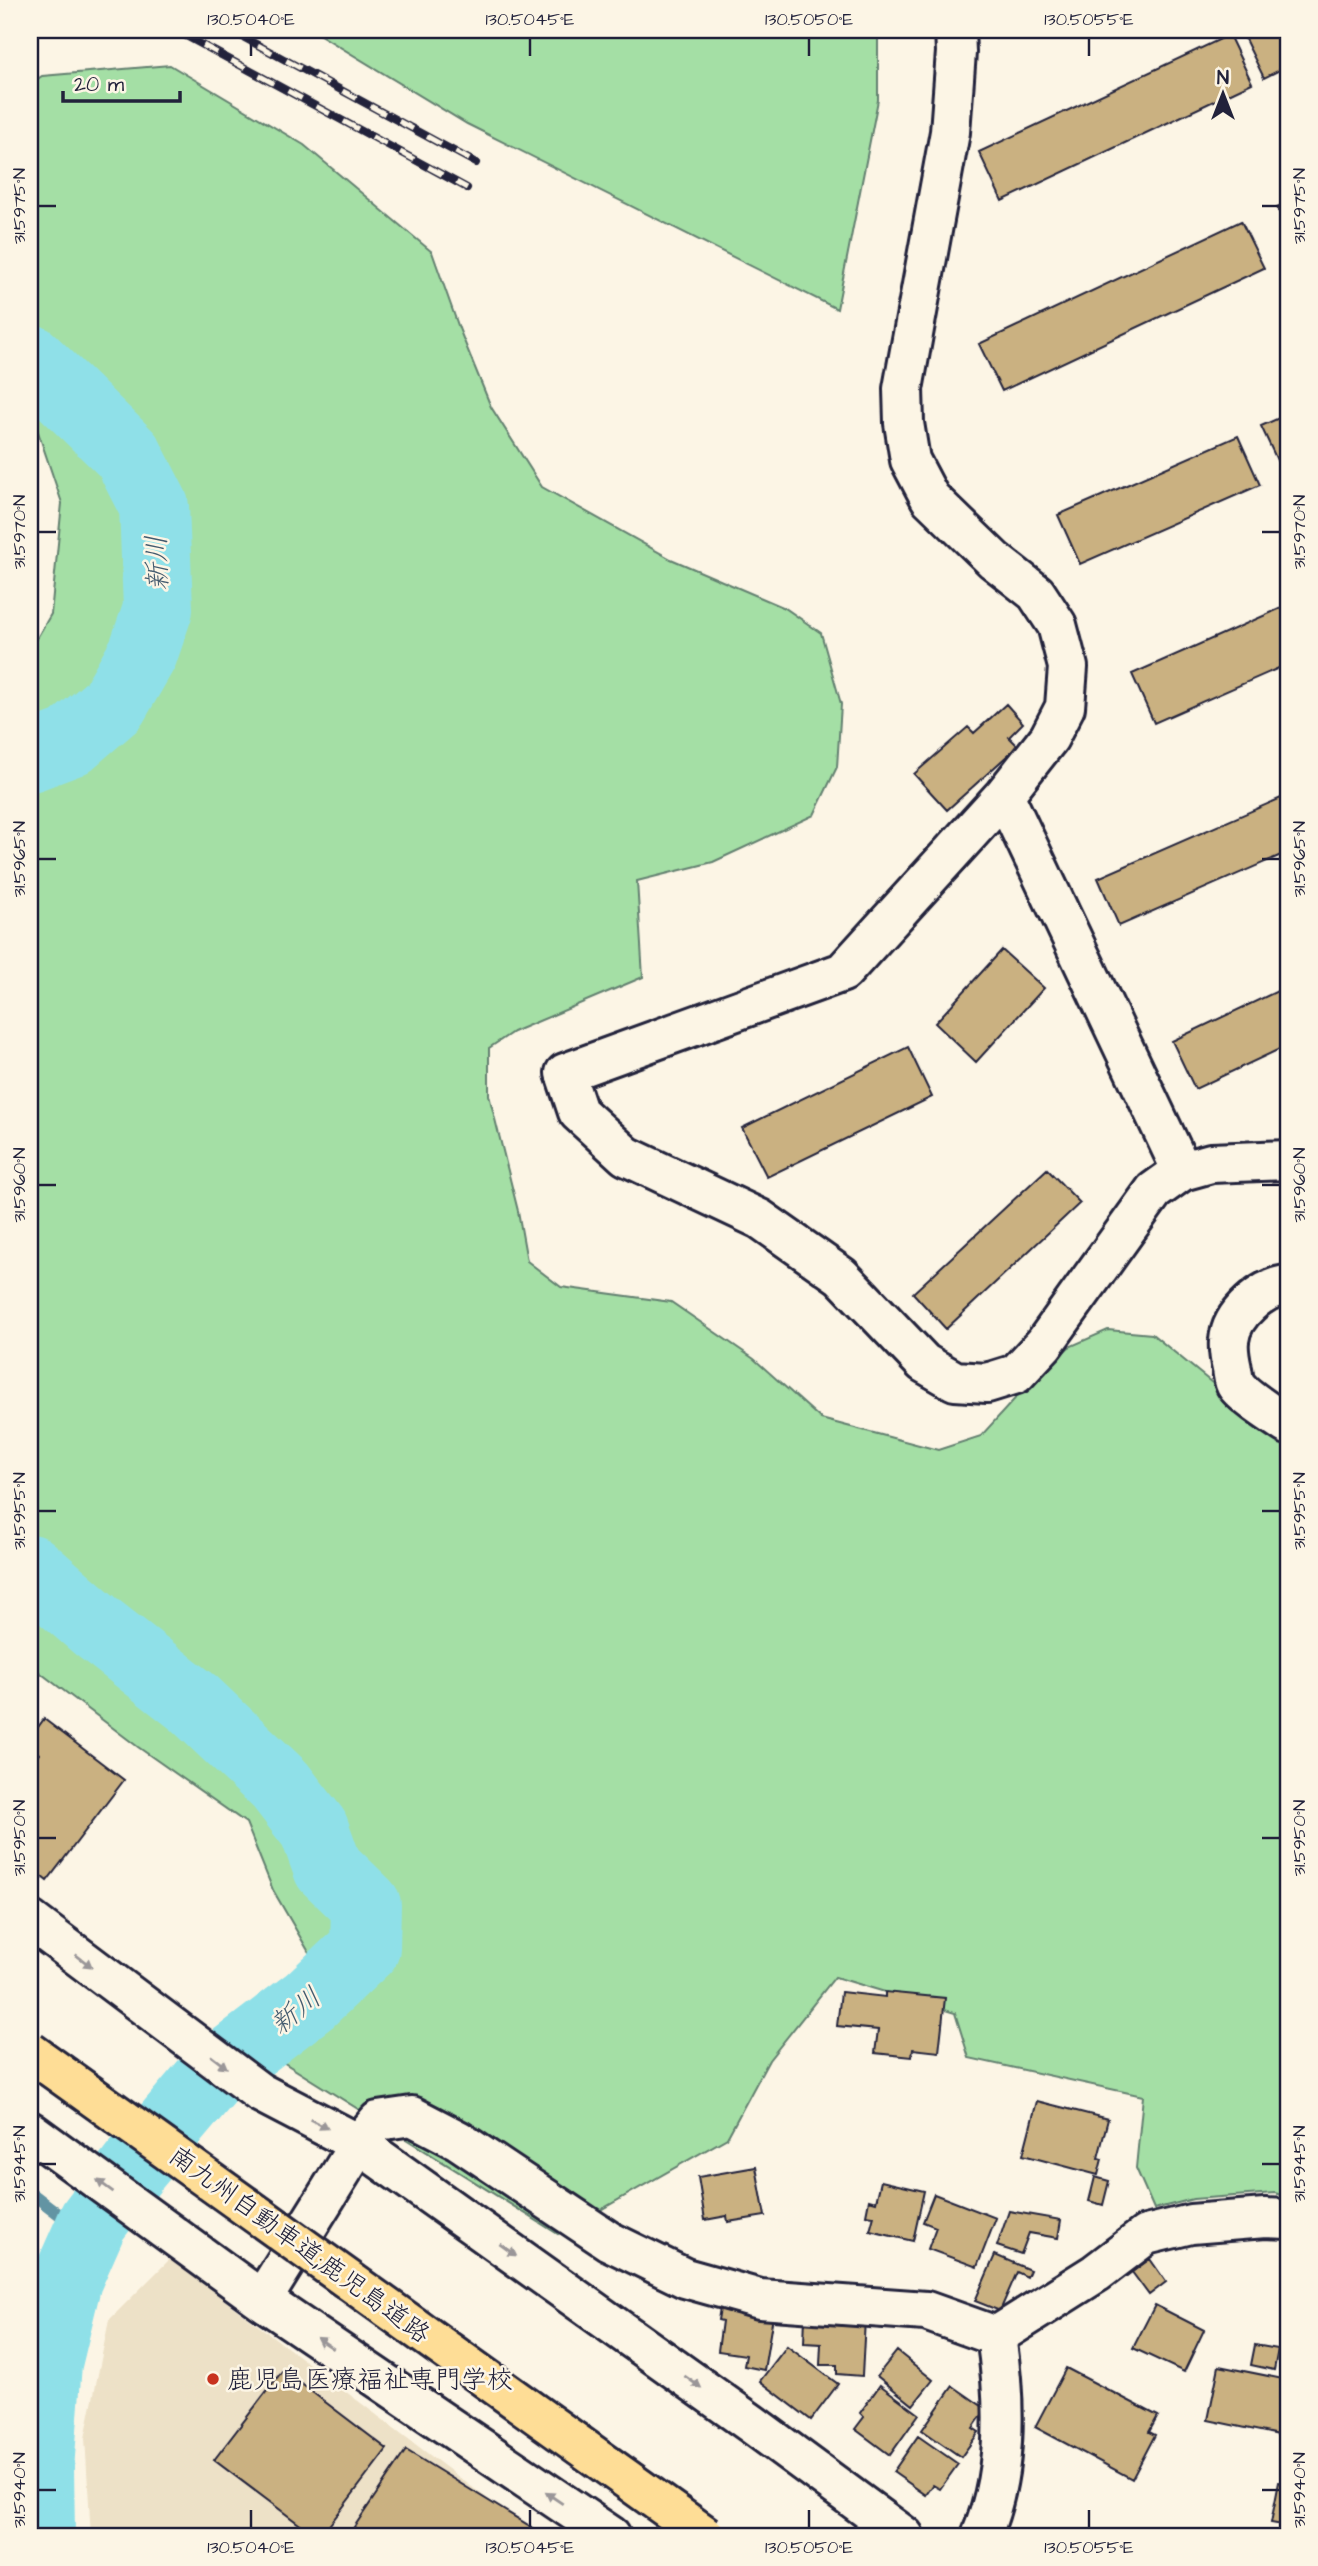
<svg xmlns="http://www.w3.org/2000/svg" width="1318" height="2566" viewBox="0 0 1318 2566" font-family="'Architects Daughter','Klee One',sans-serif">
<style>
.built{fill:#ede1c7}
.green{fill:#a4dfa5;stroke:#638070;stroke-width:2}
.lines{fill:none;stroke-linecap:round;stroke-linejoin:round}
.stream{stroke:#6394a3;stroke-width:12}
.river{stroke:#8fe0e8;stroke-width:70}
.building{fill:#cab181;stroke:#22223b;stroke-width:2}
.minor-casing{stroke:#22223b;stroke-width:44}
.minor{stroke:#fcf5e5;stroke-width:38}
.rail-casing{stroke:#22223b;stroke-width:8}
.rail{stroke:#fcf5e5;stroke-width:5;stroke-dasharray:16;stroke-linecap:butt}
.highway-bridge-casing{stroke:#22223b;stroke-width:44;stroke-linecap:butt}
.highway-bridge{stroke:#fedd96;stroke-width:38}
.oneway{fill:#9a9698}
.ticks{fill:none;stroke:#22223b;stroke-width:2.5}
.poi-dot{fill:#c8321e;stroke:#fcf5e5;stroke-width:2.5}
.labels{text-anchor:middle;stroke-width:5;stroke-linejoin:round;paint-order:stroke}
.street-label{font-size:26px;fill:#22223b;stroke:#fcf5e5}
.poi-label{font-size:26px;fill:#22223b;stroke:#fcf5e5;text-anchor:start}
.water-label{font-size:28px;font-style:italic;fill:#435b6f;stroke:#fcf5e5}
.neatline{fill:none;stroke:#22223b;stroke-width:2.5}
.ticks-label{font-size:18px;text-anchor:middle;fill:#22223b}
</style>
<rect width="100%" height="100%" fill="#fcf5e5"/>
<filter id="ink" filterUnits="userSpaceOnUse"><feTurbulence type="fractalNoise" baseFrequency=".0143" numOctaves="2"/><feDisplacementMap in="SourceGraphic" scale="14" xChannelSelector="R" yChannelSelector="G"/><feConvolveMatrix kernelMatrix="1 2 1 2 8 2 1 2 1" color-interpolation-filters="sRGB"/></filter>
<g filter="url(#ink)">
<path class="built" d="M170,2259L537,2536H91L85,2438L109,2320Z"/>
<path class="green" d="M312,30H878V100L837,309L467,124Z
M170,65L304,145L432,252L460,331L491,407L542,487L671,559L785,608L821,633L841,704L837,767L814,815L713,862L637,881L643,977L513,1032L489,1048V1095L518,1211L527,1261L561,1287L671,1302L754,1359L821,1419L938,1450L981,1436L1021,1392L1069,1347L1108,1330L1152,1334L1233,1400L1288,1437V2197L1275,2193L1193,2199L1154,2209L1136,2168L1143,2096L969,2058L955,2013L835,1977L769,2060L727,2138L558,2234L262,2049L336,1999L273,1890L246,1823L138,1747L30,1665V650L51,614L62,503L33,417L30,415V84L42,76Z"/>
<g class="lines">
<path class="stream" d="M30,2192L86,2235"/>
<path class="river" d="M30,359L128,455L154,506L158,609L143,653L113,705L70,742L30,757
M30,1569L98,1628L194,1703L280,1785L314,1829L328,1868L366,1905L365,1948L310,2000L212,2075L135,2166L93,2221L67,2280L47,2363L39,2468L40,2536"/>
</g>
<path class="building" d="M1244,30H1288V66L1264,78L1241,31Z
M1229,35L1252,83L1002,201L979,152Z
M1288,202V231L1277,207Z
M1241,221L1264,268L1002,391L979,344Z
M1288,414V470L1283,473L1261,426Z
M1238,436L1260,485L1080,564L1058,515Z
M1288,605V664L1154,723L1132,674Z
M1006,704L1023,723L1009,737L1018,746L947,810L914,774L968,727L974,733Z
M1288,795V852L1119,926L1098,878Z
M1002,950L1044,988L976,1062L935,1023Z
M1288,986V1045L1195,1089L1172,1041Z
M908,1047L932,1097L767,1177L742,1128Z
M1047,1169L1080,1203L946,1329L913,1293Z
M44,1719L124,1780L47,1881L30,1867V1766L39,1754L30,1746V1738Z
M841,1992L885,1997V1992L945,1998L939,2052L913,2049L912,2057L875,2053L878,2030L837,2026Z
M1037,2101L1108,2119L1098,2158L1102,2159L1098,2175L1023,2155Z
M756,2167L765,2216L728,2222L727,2216L705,2220L698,2177Z
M1095,2177L1109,2181L1103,2205L1089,2201Z
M881,2181L924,2191L913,2241L870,2231L874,2216L866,2215L869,2200L876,2202Z
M934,2194L996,2218L977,2267L928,2249L936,2227L923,2222Z
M1009,2211L1061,2220L1058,2238L1029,2233L1021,2254L997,2246Z
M995,2255L1030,2270L1027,2277L1017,2272L1000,2311L975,2301Z
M1150,2259L1166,2282L1149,2295L1132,2272Z
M1155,2305L1204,2330L1184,2372L1133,2348Z
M720,2308L773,2316L764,2370L744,2366L746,2355L718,2351L722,2321L718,2320Z
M805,2317L865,2319L862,2376L837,2374V2365H820L821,2344L804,2343Z
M1255,2345L1278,2349L1274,2370L1251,2365Z
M787,2346L838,2384L811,2420L760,2381Z
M897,2351L933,2380L913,2405L877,2376Z
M1219,2366L1288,2380V2437L1208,2420Z
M1066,2368L1158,2416L1149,2432L1155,2435L1132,2479L1035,2427Z
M283,2370L387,2449L321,2536H315L214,2460Z
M880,2385L919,2414L890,2455L855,2429L864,2417L860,2413Z
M953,2386L986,2409L973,2428L979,2432L961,2457L922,2430Z
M918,2436L958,2464L940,2489L933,2485L926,2495L893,2472Z
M406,2450L546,2536H348Z
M1279,2482L1288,2483V2526L1271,2523Z"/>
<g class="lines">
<g class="minor-casing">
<path id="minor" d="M955,30L956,52L950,132L903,389L904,423L910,460L930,498L994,560L1036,593L1057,625L1068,667L1065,707L1049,738L1004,795L843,972L565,1073L578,1112L626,1156L760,1219L841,1276L924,1363L955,1381L987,1383L1016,1374L1044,1344L1154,1191L1182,1171L1211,1163L1288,1160
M1004,795L1182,1171
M1288,1285C1263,1287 1231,1314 1229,1341C1228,1350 1230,1360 1232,1369C1233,1373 1233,1381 1236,1385C1243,1396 1276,1417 1288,1425
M30,1920L259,2092L359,2144L752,2424L904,2536
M30,2131L262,2300L611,2536
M262,2300L359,2144L378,2121L412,2116L458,2140L609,2241L685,2278L760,2299L926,2311L996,2336
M981,2536C1008,2474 1006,2402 996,2336L1096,2273L1146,2235L1191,2224L1265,2218L1288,2219"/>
</g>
<use href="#minor" class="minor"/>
<g class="rail-casing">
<path id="rail" d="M175,30L467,188
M230,30L476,163"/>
</g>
<use href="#rail" class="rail"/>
<g class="highway-bridge-casing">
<path id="highway-bridge" d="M30,2052L706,2536"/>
</g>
<use href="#highway-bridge" class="highway-bridge"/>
</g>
<defs><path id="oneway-solid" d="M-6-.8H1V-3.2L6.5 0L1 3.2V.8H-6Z" transform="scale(1.75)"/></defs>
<g class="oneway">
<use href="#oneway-solid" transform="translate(84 1961) rotate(37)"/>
<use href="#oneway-solid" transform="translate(219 2062) rotate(37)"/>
<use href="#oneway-solid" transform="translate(319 2124) rotate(27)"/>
<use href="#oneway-solid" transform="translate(105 2186) rotate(-144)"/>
<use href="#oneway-solid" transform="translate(508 2250) rotate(35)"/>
<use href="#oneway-solid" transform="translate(325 2343) rotate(-146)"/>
<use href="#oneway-solid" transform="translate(693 2382) rotate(35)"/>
<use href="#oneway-solid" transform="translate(554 2498) rotate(-146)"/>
</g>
</g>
<path class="ticks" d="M251,38V56M530,38V56M809,38V56M1089,38V56M38,206H56M1262,206H1280M38,532H56M1262,532H1280M38,859H56M1262,859H1280M38,1185H56M1262,1185H1280M38,1511H56M1262,1511H1280M38,1838H56M1262,1838H1280M38,2164H56M1262,2164H1280M38,2490H56M1262,2490H1280M251,2510V2528M530,2510V2528M809,2510V2528M1089,2510V2528"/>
<circle class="poi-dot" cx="213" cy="2379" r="7"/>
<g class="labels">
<g class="street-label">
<text transform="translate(300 2244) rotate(36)" y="9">南九州自動車道;鹿児島道路</text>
</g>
<g class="poi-label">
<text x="227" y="2388">鹿児島医療福祉専門学校</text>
</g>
<g class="water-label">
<text transform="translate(156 563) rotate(-92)" y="10">新川</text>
<text transform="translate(295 2010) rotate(-39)" y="10">新川</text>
</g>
</g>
<rect width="1318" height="2566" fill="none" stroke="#fcf5e5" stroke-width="77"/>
<g transform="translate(1223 94)" stroke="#fcf5e5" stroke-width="5" paint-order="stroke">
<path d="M0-5L12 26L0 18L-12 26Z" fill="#22223b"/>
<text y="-10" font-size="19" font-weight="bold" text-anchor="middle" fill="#22223b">N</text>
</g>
<path d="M63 91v10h117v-10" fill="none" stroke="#22223b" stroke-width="3.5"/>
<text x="74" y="91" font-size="21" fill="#22223b" stroke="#fcf5e5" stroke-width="5" paint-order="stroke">20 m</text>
<rect x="38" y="38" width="1242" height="2490" class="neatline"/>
<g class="ticks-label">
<text x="251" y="25">130.5040°E</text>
<text x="530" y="25">130.5045°E</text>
<text x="809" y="25">130.5050°E</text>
<text x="1089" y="25">130.5055°E</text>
<text transform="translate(19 206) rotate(-90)" y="6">31.5975°N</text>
<text transform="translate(1299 206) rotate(-90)" y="6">31.5975°N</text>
<text transform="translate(19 532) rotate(-90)" y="6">31.5970°N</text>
<text transform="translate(1299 532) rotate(-90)" y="6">31.5970°N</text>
<text transform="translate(19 859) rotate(-90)" y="6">31.5965°N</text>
<text transform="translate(1299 859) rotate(-90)" y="6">31.5965°N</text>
<text transform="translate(19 1185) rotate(-90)" y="6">31.5960°N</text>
<text transform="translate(1299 1185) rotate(-90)" y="6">31.5960°N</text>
<text transform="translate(19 1511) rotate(-90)" y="6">31.5955°N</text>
<text transform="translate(1299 1511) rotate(-90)" y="6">31.5955°N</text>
<text transform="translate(19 1838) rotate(-90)" y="6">31.5950°N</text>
<text transform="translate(1299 1838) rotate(-90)" y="6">31.5950°N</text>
<text transform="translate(19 2164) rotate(-90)" y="6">31.5945°N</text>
<text transform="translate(1299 2164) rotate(-90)" y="6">31.5945°N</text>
<text transform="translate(19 2490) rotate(-90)" y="6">31.5940°N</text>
<text transform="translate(1299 2490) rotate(-90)" y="6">31.5940°N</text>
<text x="251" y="2553">130.5040°E</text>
<text x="530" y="2553">130.5045°E</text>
<text x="809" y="2553">130.5050°E</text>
<text x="1089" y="2553">130.5055°E</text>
</g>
</svg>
